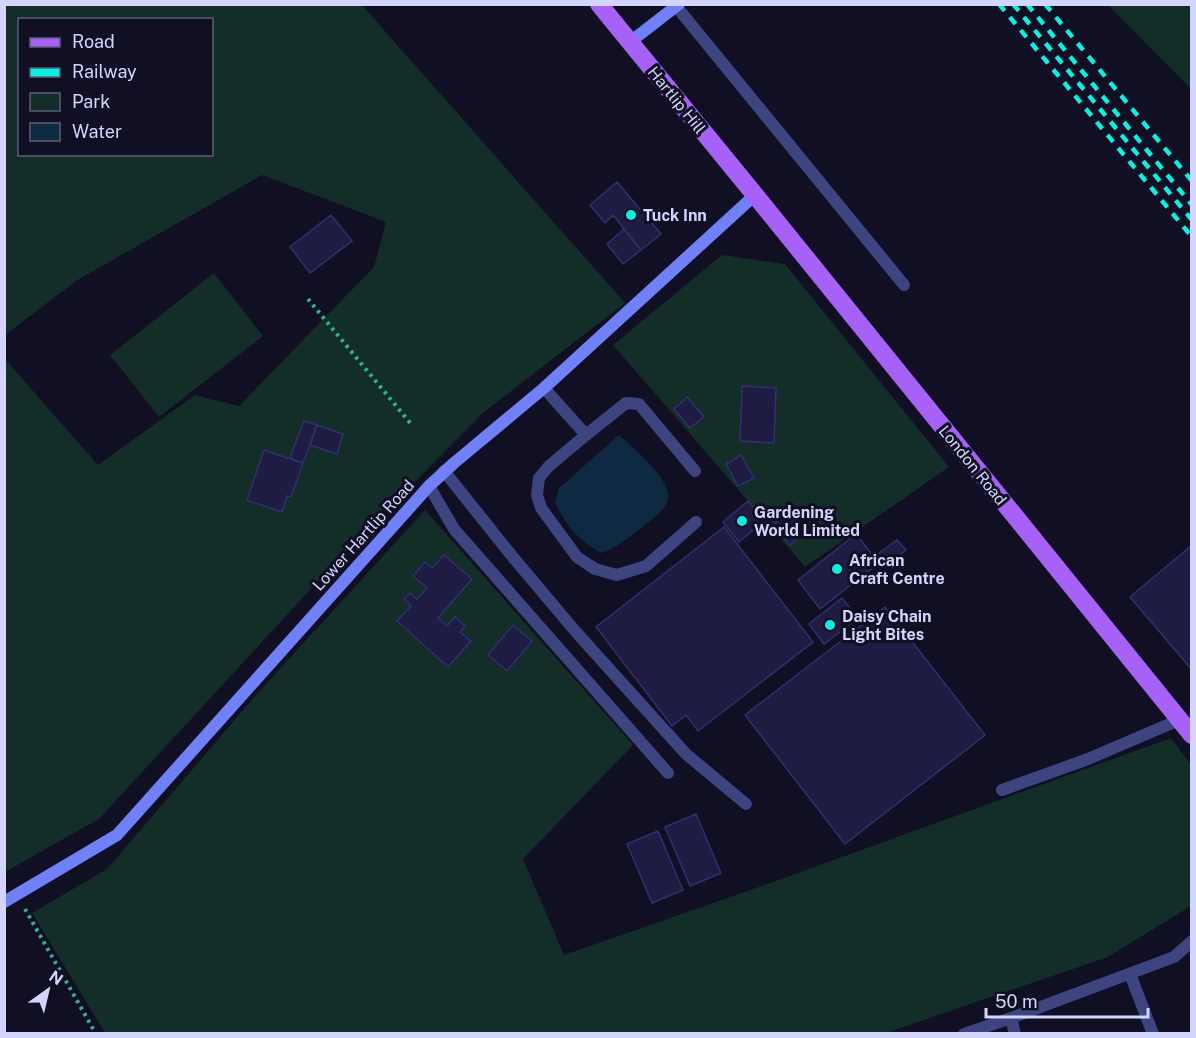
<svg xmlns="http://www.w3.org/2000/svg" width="1196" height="1038" viewBox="0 0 1196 1038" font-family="'Public Sans',sans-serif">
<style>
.green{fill:#132d28;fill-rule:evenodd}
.water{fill:#0e2a43}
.building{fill:#1e1c43;stroke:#33306e;stroke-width:1.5}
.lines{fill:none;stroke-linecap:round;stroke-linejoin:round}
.path{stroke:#35af95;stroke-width:4;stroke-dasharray:3 4.5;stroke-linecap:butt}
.lane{stroke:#3d4480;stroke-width:12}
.street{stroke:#3d4480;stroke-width:12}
.secondary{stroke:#7081f8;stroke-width:12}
.primary{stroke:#a861f7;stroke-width:18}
.rail{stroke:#0cf0e4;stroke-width:4.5;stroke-dasharray:9 8;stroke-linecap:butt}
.poi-dot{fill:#0cf0e4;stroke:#100f23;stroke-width:2}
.labels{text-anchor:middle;stroke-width:6;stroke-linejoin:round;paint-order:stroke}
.street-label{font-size:16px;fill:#d4d5fd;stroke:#100f23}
.poi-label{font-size:16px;font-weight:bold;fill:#d4d5fd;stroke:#100f23;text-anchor:start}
</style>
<rect width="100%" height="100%" fill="#100f23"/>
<path class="green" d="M4,5H362L625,303L484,412L332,566L99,819L5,872V359L98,465L195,395L239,406L374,267L386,222L262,175L76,281L5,335ZM20,20H212V154H20ZM304,421L343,434L337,454L310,445L291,497L287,496L281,512L247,499L264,450L290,458Z
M1108,5H1191V89Z
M722,255L785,264L949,467L805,567L613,345ZM742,386L776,388L773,443L740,441ZM688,397L703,417L690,428L674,409ZM741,456L754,478L738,486L726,464ZM787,514L803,533L790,544L774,525Z
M214,273L263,336L159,417L110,355Z
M425,510L633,745L523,859L564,955L773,882L1171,738L1191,765V906L1108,957L886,1033H105L32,913L107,869L256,695ZM444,555L472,579L438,618L471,641L448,667L397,622L411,606L404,599L410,593L417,599L427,588L413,576L425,562L432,568ZM513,625L532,641L507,670L488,655Z"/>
<path class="water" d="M619,435C632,447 673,480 668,500C665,510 655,517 647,523C631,536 620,546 601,553C577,538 567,528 555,502L559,488Z"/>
<path class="building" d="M617,182L661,234L641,250L613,215L605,223L590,205Z
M331,215L352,241L310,273L290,247Z
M624,229L641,250L623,264L607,244Z
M742,386L776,388L774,443L740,441Z
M687,397L704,417L690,428L674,409Z
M304,421L317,425L303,463L290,458Z
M317,425L343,434L337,454L310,445Z
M264,450L303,463L291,497L287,496L282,512L247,500Z
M741,455L754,478L738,486L726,464Z
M748,501L764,521L739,542L723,522Z
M787,513L803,533L790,545L773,525Z
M724,527L813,642L698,731L686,715L672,726L596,627Z
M856,534L879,563L820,609L798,580Z
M897,540L906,550L887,565L878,554Z
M1192,545V670L1130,597Z
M444,555L472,579L438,618L447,626L455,617L465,626L460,632L471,641L448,667L397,621L411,606L404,599L410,593L417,599L427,588L413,576L425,562L432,568Z
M842,598L858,618L824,644L809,624Z
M885,607L985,735L845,844L745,715Z
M513,625L532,641L507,671L488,655Z
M696,814L721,873L690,886L665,827Z
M658,831L683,890L652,903L627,844Z"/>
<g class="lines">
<path class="path" d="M308,299L411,424
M25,909L96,1034"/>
<path class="lane" d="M544,388L586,435L549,466L539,478L537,495L541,508L577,557L595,569L617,575L646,566L696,522
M586,435L626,403L639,404L695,471
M444,471L512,556L576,632L686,754L746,804
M429,486L454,529L668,773
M1002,790L1088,759L1179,720
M1130,974L1153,1034
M964,1034L1011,1018
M1015,1034L1011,1018L1174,957L1192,941"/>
<path class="street" d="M676,6L904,285"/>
<path class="secondary" d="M630,42L679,4
M4,902L117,835L429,486L454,463L544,388L755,195"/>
<path class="primary" d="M599,4L755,195L1192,735"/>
<path class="rail" d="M999,4L1192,237
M1013,4L1192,220
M1027,4L1192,205
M1045,4L1192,181"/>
</g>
<g class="poi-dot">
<circle cx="631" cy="215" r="6"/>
<circle cx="742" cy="521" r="6"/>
<circle cx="837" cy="569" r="6"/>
<circle cx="830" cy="625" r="6"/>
</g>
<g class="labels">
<g class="street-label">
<text transform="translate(677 100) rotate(51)" y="6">Hartlip Hill</text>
<text transform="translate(973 465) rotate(51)" y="6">London Road</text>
<text transform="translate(363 535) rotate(-48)" y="6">Lower Hartlip Road</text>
</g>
<g class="poi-label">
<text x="643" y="221">Tuck Inn</text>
<text x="754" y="518">Gardening<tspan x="754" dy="18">World Limited</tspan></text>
<text x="849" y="566">African<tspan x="849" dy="18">Craft Centre</tspan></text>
<text x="842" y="622">Daisy Chain<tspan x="842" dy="18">Light Bites</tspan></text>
</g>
</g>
<rect width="1196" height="1038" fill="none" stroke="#d4d5fd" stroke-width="12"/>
<rect x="18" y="18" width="195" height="138" fill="#100f23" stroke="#5e5e7a" stroke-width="1.5"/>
<rect x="30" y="38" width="30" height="9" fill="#a861f7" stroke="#5e5e7a" stroke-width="1.5"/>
<text x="72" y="48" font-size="18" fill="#d4d5fd">Road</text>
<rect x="30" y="68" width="30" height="9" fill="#0cf0e4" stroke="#5e5e7a" stroke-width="1.5"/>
<text x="72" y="78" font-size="18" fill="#d4d5fd">Railway</text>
<rect x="30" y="93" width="30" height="18" fill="#132d28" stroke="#5e5e7a" stroke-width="1.5"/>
<text x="72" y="108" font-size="18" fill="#d4d5fd">Park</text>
<rect x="30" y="123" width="30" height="18" fill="#0e2a43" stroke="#5e5e7a" stroke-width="1.5"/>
<text x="72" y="138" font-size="18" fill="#d4d5fd">Water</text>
<g transform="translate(48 990) rotate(34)" stroke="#100f23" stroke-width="4.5" paint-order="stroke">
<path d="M0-4.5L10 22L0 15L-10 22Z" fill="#d4d5fd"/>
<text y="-9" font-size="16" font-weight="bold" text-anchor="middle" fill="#d4d5fd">N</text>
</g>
<path d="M986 1008v9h162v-9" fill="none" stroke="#d4d5fd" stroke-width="3"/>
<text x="995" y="1008" font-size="18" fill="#d4d5fd" stroke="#100f23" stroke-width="4.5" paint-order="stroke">50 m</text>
</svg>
